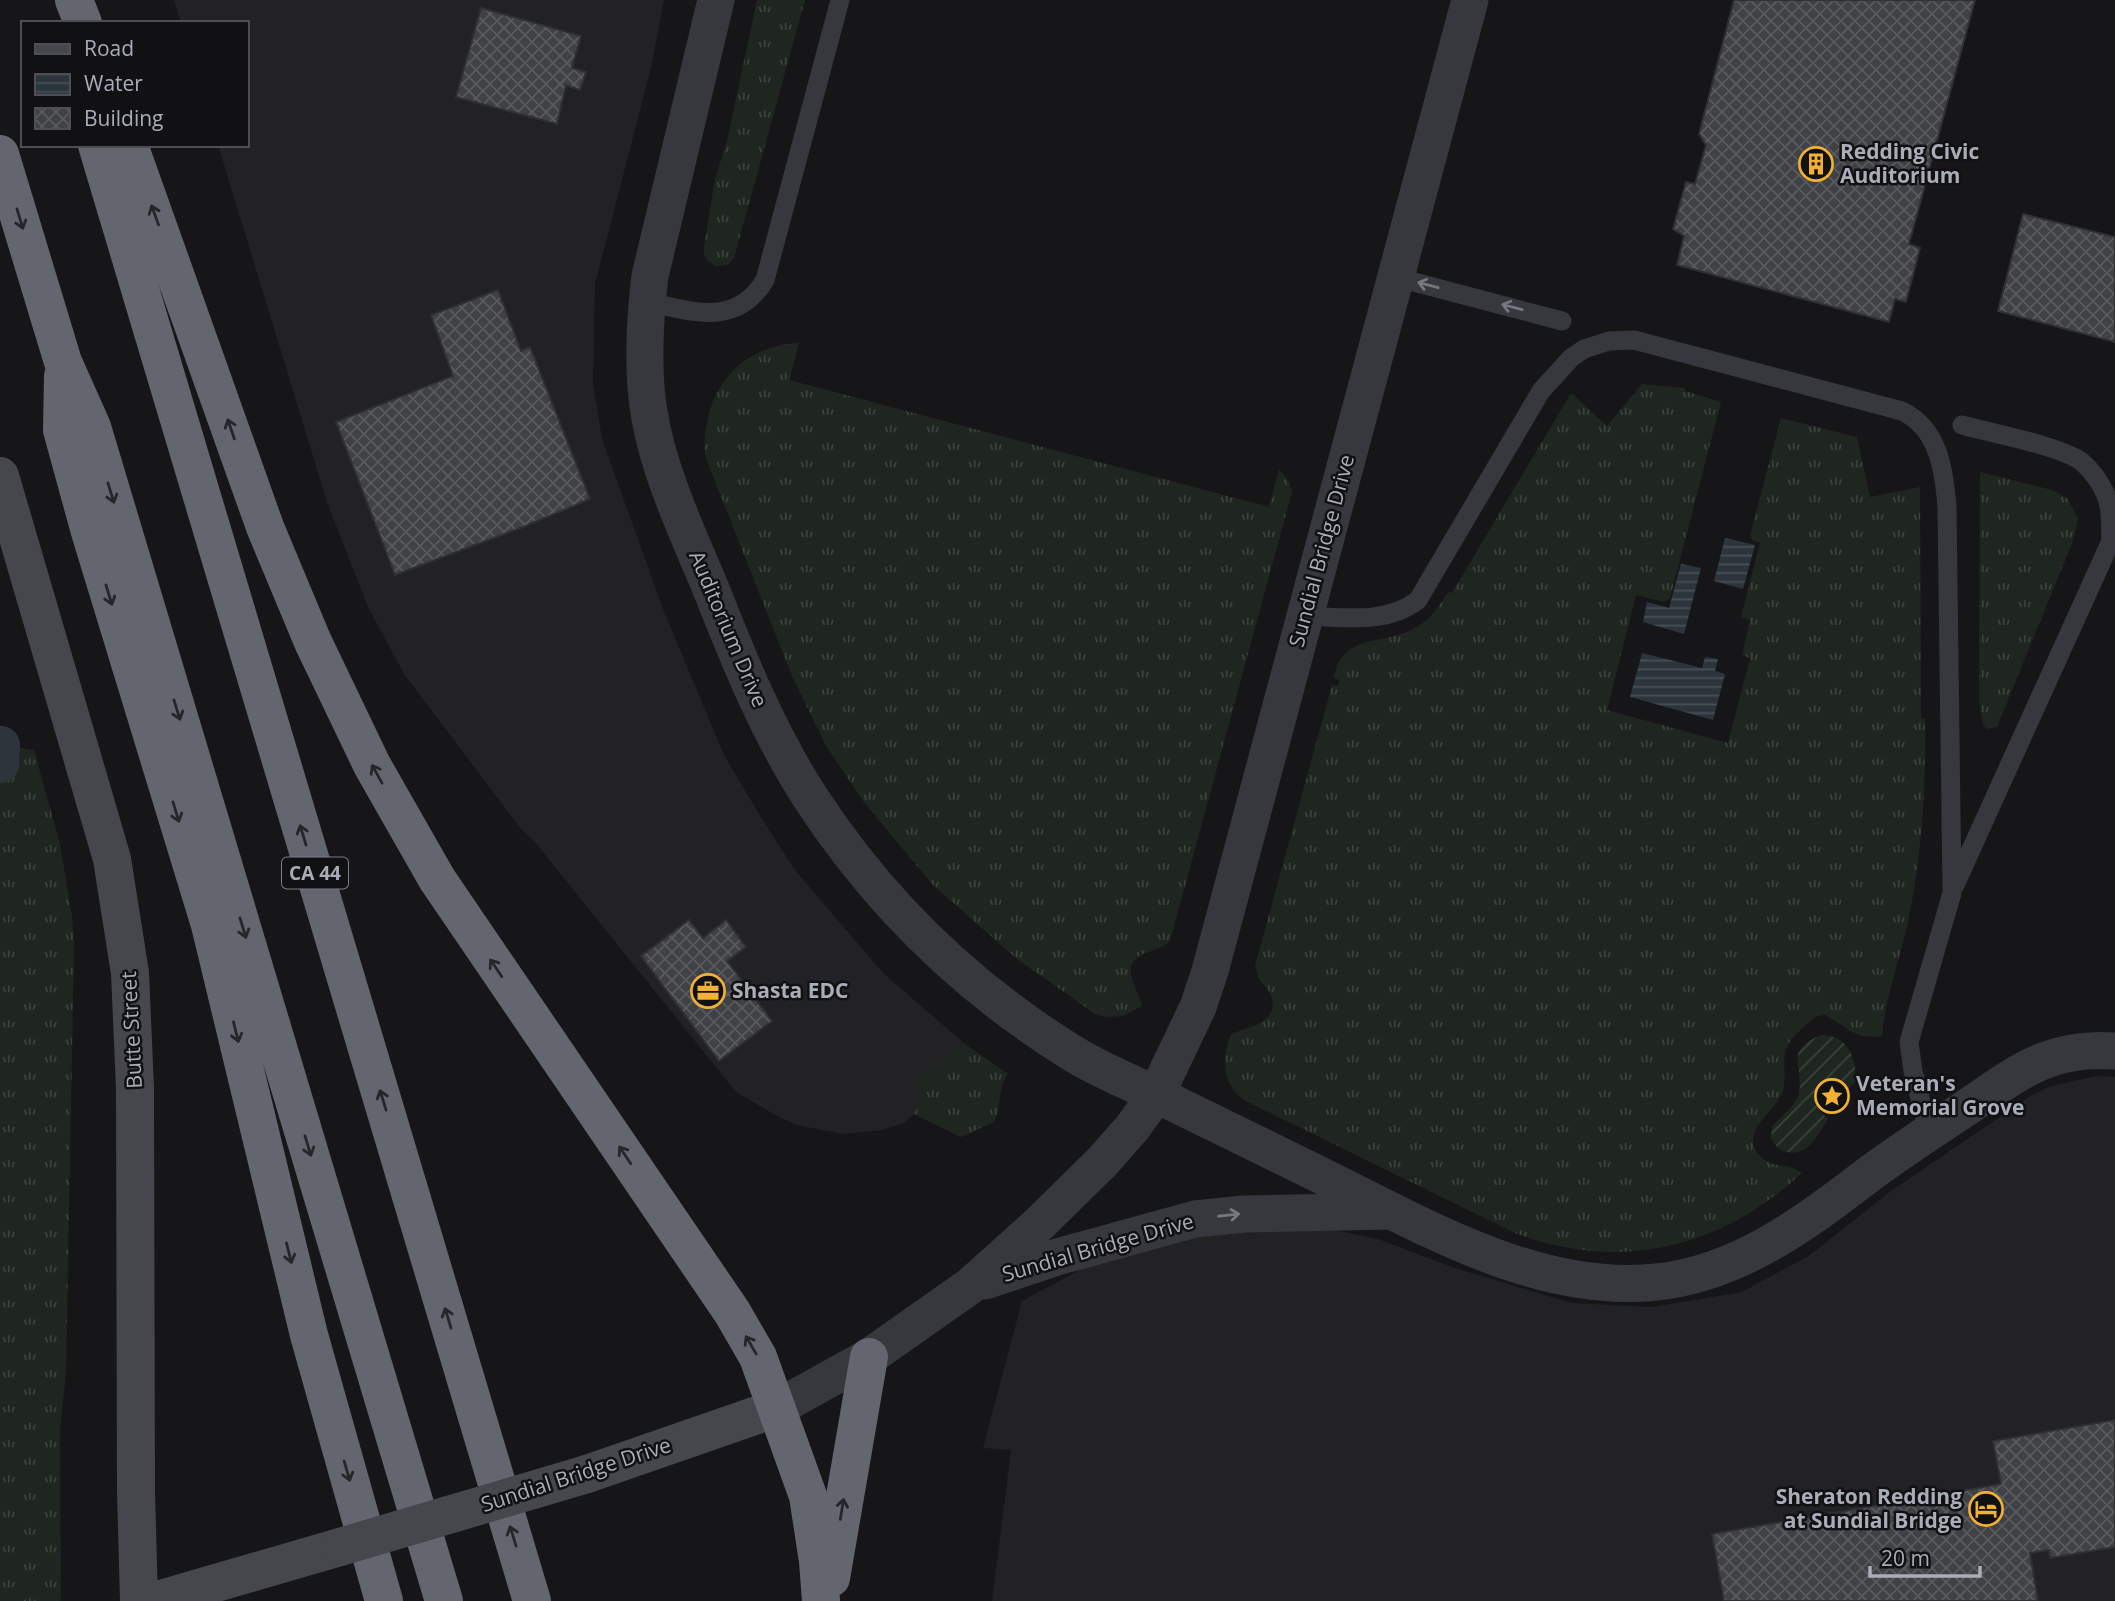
<svg xmlns="http://www.w3.org/2000/svg" width="2115" height="1601" viewBox="0 0 2115 1601" font-family="'Open Sans',sans-serif">
<style>
.built{fill:#222225}
.grass{fill:url(#grass-tufts)}
.garden{fill:url(#garden-furrows)}
.water{fill:url(#water-rules)}
.lines{fill:none;stroke-linecap:round;stroke-linejoin:round}
.canal{stroke:#2c353c;stroke-width:38}
.building{fill:url(#building-cross-hatch);stroke:#303034;stroke-width:2}
.service{stroke:#37383d;stroke-width:19}
.minor{stroke:#37383d;stroke-width:37}
.secondary{stroke:#45474d;stroke-width:38}
.motorway{stroke:#63666e;stroke-width:38}
.secondary-bridge{stroke:#45474d;stroke-width:38}
.oneway{stroke:#26262a}
.oneway2{stroke:#757881}
.labels{text-anchor:middle;stroke-width:5;stroke-linejoin:round;paint-order:stroke}
.shield{fill:#111113;stroke:#7b7e86;stroke-width:2}
.shield-label{font-size:19px;font-weight:bold;fill:#a8adb8}
.poi-label{font-size:21px;font-weight:bold;fill:#a8adb8;stroke:#111113;text-anchor:start}
.street-label{font-size:21px;fill:#a8adb8;stroke:#111113}
</style>
<defs>
<pattern id="grass-tufts" width="24" height="20" patternUnits="userSpaceOnUse" patternTransform="scale(1.75)"><rect width="24" height="20" fill="#1e261f"/><path d="M3 7l-1-3M5 7V3M7 7l1-3M15 17l-1-3M17 17v-4M19 17l1-3" fill="none" stroke="#3c433d"/></pattern>
<pattern id="garden-furrows" width="10" height="10" patternUnits="userSpaceOnUse" patternTransform="scale(1.75)"><rect width="10" height="10" fill="#1e261f"/><path d="M-1 1l2-2M0 10L10 0M9 11l2-2" fill="none" stroke="#3c433d"/></pattern>
<pattern id="water-rules" width="6" height="5" patternUnits="userSpaceOnUse" patternTransform="scale(1.75)"><rect width="6" height="5" fill="#2c353c"/><path d="M0 2.5h6" fill="none" stroke="#485056"/></pattern>
<pattern id="building-cross-hatch" width="8" height="8" patternUnits="userSpaceOnUse" patternTransform="scale(1.75)"><rect width="8" height="8" fill="#404145"/><path d="M0 0l8 8M0 8l8-8" fill="none" stroke="#595a5e"/></pattern>
</defs>
<rect width="100%" height="100%" fill="#161618"/>
<path class="built" d="M174,0H664L652,64L595,284L593,383L602,439L663,609L724,755L759,814L795,870L883,973L965,1044L916,1079L922,1091V1098L914,1114L904,1123L882,1130L844,1134L796,1125L777,1116L736,1092L534,841L521,829L404,674L368,607L327,502L218,145H247V23H181Z
M2096,1076L2115,1077V1601H992L1011,1450L983,1448L1022,1301L1106,1256L1202,1230L1323,1228L1378,1239L1455,1268L1571,1303L1652,1307L1742,1292L1810,1255L1891,1191L2032,1095L2052,1086Z"/>
<path class="grass" d="M757,0H805L734,258L727,265L716,266L708,261L704,254V247L715,179L727,141Z
M799,343L789,380L1269,507L1279,469L1288,480L1292,492L1170,941C1159,953 1127,951 1131,974C1133,984 1139,995 1142,1006L1123,1016L1107,1017L1095,1014L1017,959L932,884L863,801L826,746L792,676L705,456C701,396 735,346 799,343Z
M1642,384L1685,388V391L1721,402L1670,598L1664,602L1636,595L1607,710L1728,743L1750,658L1742,655L1750,620L1741,617L1760,543L1752,540L1750,535L1781,418L1857,437L1870,497L1920,487L1921,718L1925,719C1926,787 1922,855 1908,922C1900,959 1885,998 1882,1036C1853,1040 1848,1027 1825,1015C1814,1015 1810,1021 1803,1028C1799,1032 1794,1035 1791,1040C1778,1056 1789,1076 1782,1093C1774,1112 1752,1123 1753,1145C1766,1173 1785,1160 1802,1173C1721,1248 1620,1273 1515,1233L1246,1101C1222,1086 1221,1058 1231,1034C1249,1027 1280,1022 1271,996C1269,988 1261,984 1258,977C1257,973 1257,969 1255,966L1332,685L1338,686L1339,680L1334,678C1342,632 1384,646 1415,628C1431,619 1439,607 1448,592L1452,593L1571,393L1607,426Z
M1980,472L2052,490L2067,498L2078,518L2073,541L1997,727L1987,729L1983,725L1979,701Z
M0,745L34,750L60,844L72,916L74,945L66,1373L60,1430L61,1601H0Z
M965,1044L1008,1074C997,1088 1002,1107 994,1122L961,1137L914,1114C922,1100 924,1093 916,1079Z"/>
<path class="garden" d="M1821,1035C1848,1035 1856,1057 1856,1081L1837,1102L1827,1100L1819,1111L1828,1119C1818,1134 1808,1157 1787,1152C1779,1150 1775,1146 1771,1138L1772,1127C1779,1117 1796,1107 1799,1093C1804,1064 1783,1051 1821,1035Z"/>
<path class="water" d="M1725,538L1755,545L1743,589L1714,581Z
M1681,564L1701,568L1684,634L1643,622L1647,602L1669,608Z
M1642,653L1702,668L1705,657L1718,659L1715,671L1725,674L1713,720L1630,697Z"/>
<g class="lines">
<path class="canal" d="M0,764L1,745"/>
</g>
<path class="building" d="M1734,0H1975L1909,244L1920,248L1906,302L1895,299L1889,322L1677,265L1684,236L1673,229L1686,182L1695,184L1706,145L1699,134Z
M481,8L581,36L572,68L586,72L580,90L566,85L557,124L456,97Z
M2023,214L2115,237V342L1998,311Z
M498,290L521,351L530,347L590,499L523,527L395,575L336,422L453,376L431,315Z
M689,920L703,938L726,920L746,947L727,961L772,1021L719,1061L641,956Z
M2115,1420V1547L2050,1558L2049,1550L2030,1553L2038,1601H1724L1712,1534L2001,1484L1993,1441Z"/>
<g class="lines">
<path class="service" d="M1395,277L1562,321
M647,302C692,311 736,328 765,280L840,0
M1305,616C1343,617 1386,625 1418,600L1541,391L1571,358L1584,349L1609,341L1634,340L1902,411C1939,429 1944,470 1947,507L1952,893L1909,1042L1913,1071L1929,1133
M1955,885L2111,541C2110,525 2112,508 2105,493C2100,482 2091,470 2082,462C2061,446 1991,433 1962,425"/>
<path class="minor" d="M716,0L650,276C645,316 642,372 649,412C658,471 688,534 711,589C739,660 768,732 810,797C877,900 965,986 1069,1051C1095,1068 1125,1080 1153,1093C1209,1121 1266,1148 1322,1176C1424,1226 1539,1295 1657,1282C1739,1273 1804,1224 1868,1175C1899,1152 1931,1131 1963,1110C2015,1075 2047,1046 2115,1051
M985,1281L1057,1257L1195,1219L1244,1214L1390,1211
M777,1408L869,1357L970,1286L1040,1223L1103,1161L1132,1128L1156,1095L1198,1007L1210,971L1470,0"/>
<path class="secondary" d="M0,476L112,859L130,973L135,1088L136,1493L139,1601
M587,1474L777,1408
M154,1601L340,1547"/>
<path class="motorway" d="M74,0L83,23
M97,145L532,1601
M129,145L265,527L313,642L372,765L437,879L732,1312L758,1357L808,1496L818,1561L821,1601
M0,154L63,362L92,427L444,1601
M63,376L62,430L90,532L210,925L309,1335L384,1601
M831,1578L869,1357"/>
<path class="secondary-bridge" d="M340,1547L587,1474"/>
</g>
<defs><path id="oneway-shaft" d="M-6 0H5M1.5-3L5.5 0L1.5 3" fill="none" stroke-width="1.6" stroke-linecap="round" stroke-linejoin="round" transform="scale(1.75)"/></defs>
<g class="oneway">
<use href="#oneway-shaft" transform="translate(155 215) rotate(-110)"/>
<use href="#oneway-shaft" transform="translate(20 219) rotate(73)"/>
<use href="#oneway-shaft" transform="translate(231 429) rotate(-109)"/>
<use href="#oneway-shaft" transform="translate(111 493) rotate(73)"/>
<use href="#oneway-shaft" transform="translate(109 595) rotate(73)"/>
<use href="#oneway-shaft" transform="translate(177 710) rotate(73)"/>
<use href="#oneway-shaft" transform="translate(377 774) rotate(-119)"/>
<use href="#oneway-shaft" transform="translate(176 812) rotate(73)"/>
<use href="#oneway-shaft" transform="translate(303 835) rotate(-107)"/>
<use href="#oneway-shaft" transform="translate(243 928) rotate(73)"/>
<use href="#oneway-shaft" transform="translate(496 968) rotate(-124)"/>
<use href="#oneway-shaft" transform="translate(236 1032) rotate(76)"/>
<use href="#oneway-shaft" transform="translate(383 1100) rotate(-107)"/>
<use href="#oneway-shaft" transform="translate(308 1146) rotate(73)"/>
<use href="#oneway-shaft" transform="translate(625 1155) rotate(-124)"/>
<use href="#oneway-shaft" transform="translate(289 1253) rotate(76)"/>
<use href="#oneway-shaft" transform="translate(448 1318) rotate(-107)"/>
<use href="#oneway-shaft" transform="translate(751 1345) rotate(-120)"/>
<use href="#oneway-shaft" transform="translate(347 1471) rotate(74)"/>
<use href="#oneway-shaft" transform="translate(842 1509) rotate(-81)"/>
<use href="#oneway-shaft" transform="translate(513 1536) rotate(-107)"/>
</g>
<g class="oneway2">
<use href="#oneway-shaft" transform="translate(1428 285) rotate(-165)"/>
<use href="#oneway-shaft" transform="translate(1512 307) rotate(-165)"/>
<use href="#oneway-shaft" transform="translate(1229 1215) rotate(-6)"/>
</g>
<defs>
<g id="building-ring" transform="scale(1.75)"><circle r="9.5" fill="#111113" stroke="#f2b134" stroke-width="1.5"/><path d="M-4-6H4V6H1V3H-1V6H-4ZM-2.5-4.3h1.7v1.8h-1.7ZM.8-4.3h1.7v1.8H.8ZM-2.5-1h1.7V.8h-1.7ZM.8-1h1.7V.8H.8Z" fill="#f2b134"/></g>
<g id="office-ring" transform="scale(1.75)"><circle r="9.5" fill="#111113" stroke="#f2b134" stroke-width="1.5"/><path d="M-6-3h4V-5.5h4V-3h4V5H-6ZM-1-4.5V-3h2v-1.5ZM-6 0V1H6V0Z" fill="#f2b134"/></g>
<g id="sight-ring" transform="scale(1.75)"><circle r="9.5" fill="#111113" stroke="#f2b134" stroke-width="1.5"/><path d="M0-6L1.8-2.2L6-1.7L2.9 1.2L3.7 5.4L0 3.3L-3.7 5.4L-2.9 1.2L-6-1.7L-1.8-2.2Z" fill="#f2b134"/></g>
<g id="hotel-ring" transform="scale(1.75)"><circle r="9.5" fill="#111113" stroke="#f2b134" stroke-width="1.5"/><path d="M-6-4.5h1.5V1H6V5H4.5V3h-9V5H-6ZM-4 0a1.8 1.8 0 1 1 3.6 0ZM.5 0V-2.5h3Q6-2.5 6 0Z" fill="#f2b134"/></g>
</defs>
<g fill-rule="evenodd">
<use href="#building-ring" x="1816" y="164"/>
<use href="#office-ring" x="708" y="991"/>
<use href="#sight-ring" x="1832" y="1096"/>
<use href="#hotel-ring" x="1986" y="1509"/>
</g>
<g class="labels">
<rect class="shield" x="282" y="857.5" width="66" height="31" rx="5"/>
<g class="shield-label">
<text x="315" y="880">CA 44</text>
</g>
<g class="poi-label">
<text x="1840" y="159">Redding Civic<tspan x="1840" dy="24">Auditorium</tspan></text>
<text x="732" y="998">Shasta EDC</text>
<text x="1856" y="1091">Veteran's<tspan x="1856" dy="24">Memorial Grove</tspan></text>
<text x="1962" y="1504" text-anchor="end">Sheraton Redding<tspan x="1962" dy="24">at Sundial Bridge</tspan></text>
</g>
<g class="street-label">
<text transform="translate(1322 551) rotate(-75)" y="7">Sundial Bridge Drive</text>
<text transform="translate(728 629) rotate(67)" y="7">Auditorium Drive</text>
<text transform="translate(132 1030) rotate(-93)" y="7">Butte Street</text>
<text transform="translate(1098 1248) rotate(-16)" y="7">Sundial Bridge Drive</text>
<text transform="translate(576 1475) rotate(-18)" y="7">Sundial Bridge Drive</text>
</g>
</g>
<rect x="21" y="21" width="228" height="126" fill="#111113" stroke="#4d4f55" stroke-width="2"/>
<rect x="35" y="44" width="35" height="10" fill="#45474d" stroke="#4d4f55" stroke-width="2"/>
<text x="84" y="56" font-size="21" fill="#a8adb8">Road</text>
<rect x="35" y="74" width="35" height="21" fill="url(#water-rules)" stroke="#4d4f55" stroke-width="2"/>
<text x="84" y="91" font-size="21" fill="#a8adb8">Water</text>
<rect x="35" y="108" width="35" height="21" fill="url(#building-cross-hatch)" stroke="#4d4f55" stroke-width="2"/>
<text x="84" y="126" font-size="21" fill="#a8adb8">Building</text>
<path d="M1870 1566v10h110v-10" fill="none" stroke="#a8adb8" stroke-width="3.5"/>
<text x="1881" y="1566" font-size="21" fill="#a8adb8" stroke="#111113" stroke-width="5" paint-order="stroke">20 m</text>
</svg>
